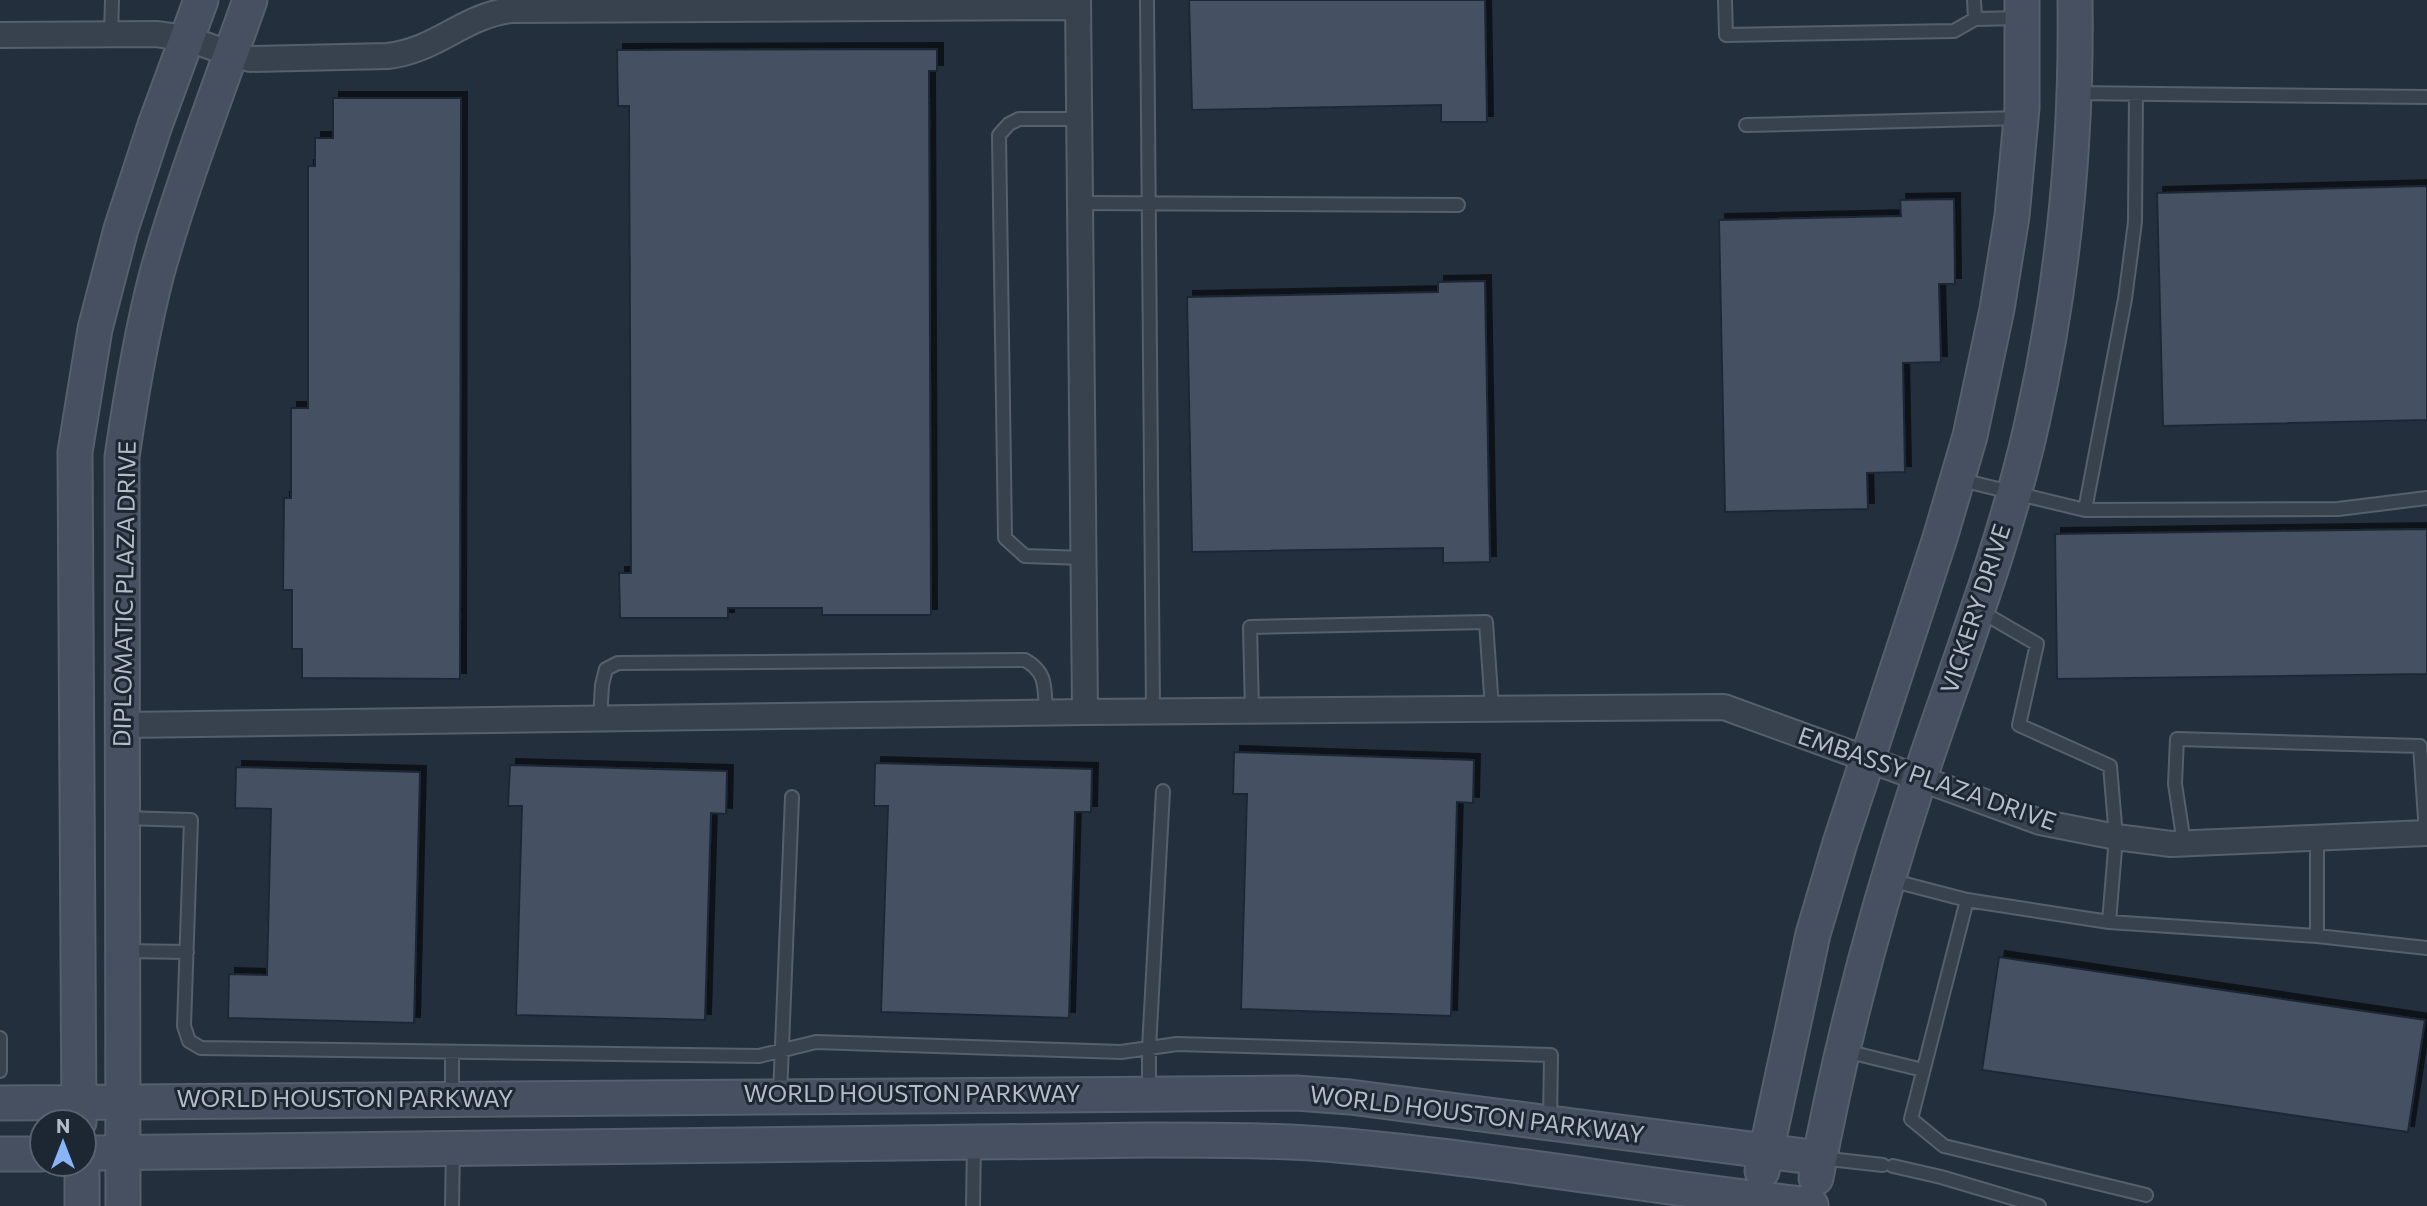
<svg xmlns="http://www.w3.org/2000/svg" width="2427" height="1206" viewBox="0 0 2427 1206" font-family="Commissioner,sans-serif">
<style>
.building{fill:#455162;stroke:#1f2835;stroke-width:2;filter:url(#shadow)}
.lines{fill:none;stroke-linecap:round;stroke-linejoin:round}
.lane-casing{stroke:#565f6c;stroke-width:16}
.street-casing{stroke:#565f6c;stroke-width:28}
.secondary-casing{stroke:#565f6c;stroke-width:37}
.lane{stroke:#38414e;stroke-width:12}
.street{stroke:#38414e;stroke-width:24}
.secondary{stroke:#465061;stroke-width:33}
.labels{text-anchor:middle;stroke-width:6;stroke-linejoin:round;paint-order:stroke}
.street-label{font-size:24px;fill:#b4bcc9;stroke:#1d2633}
</style>
<defs>
<filter id="shadow"><feDropShadow dx="6" dy="-6" stdDeviation="0" flood-color="#0009"/></filter>
</defs>
<rect width="100%" height="100%" fill="#242f3e"/>
<path class="building" d="M1189,0H1485L1487,122H1441V105L1192,110Z
M937,49V71H929L931,615H822V608H728V618H620L619,573H631L629,106H618L617,50Z
M333,98H461L460,679L302,678V649H292V590H283L284,498H291V408H308V166H315V138H333Z
M2427,186V420L2163,426L2157,193Z
M1954,199L1955,284H1939L1941,362L1903,363L1905,472L1867,473L1868,509L1725,512L1719,220L1901,216L1900,200Z
M1485,281L1490,562L1443,563V548L1192,552L1187,297L1438,292V282Z
M2427,529V674L2057,679L2055,534Z
M1234,752L1474,760L1473,803L1457,802L1451,1016L1241,1009L1247,794H1233Z
M875,763L1092,769L1091,812H1075L1069,1018L881,1012L888,806H874Z
M510,765L727,771L726,814L711,813L705,1020L516,1015L522,806H508Z
M236,767L420,772L414,1023L228,1018L229,974L267,975L271,809L235,808Z
M1999,957L2425,1020L2408,1132L1982,1070Z"/>
<g class="lines">
<g class="lane-casing">
<path id="lane" d="M1147,0L1153,711
M1725,0L1726,35L1954,31L1975,19
M1974,0L1975,19L2022,18
M111,34L112,0
M2074,93L2427,97
M1079,119H1019L1009,124L999,135L1005,538L1025,556L1083,558
M1746,125L2021,118
M1080,203L1458,205
M1957,479L2085,510L2125,299L2135,222L2136,94
M2085,510L2338,509L2427,498
M1980,611L2037,644L2019,725L2110,766L2116,837L2109,922
M1252,711L1250,627L1486,622L1492,709
M600,719L602,685L606,669L618,663L1025,660C1048,673 1044,688 1046,713
M123,818L191,820L184,1026L189,1041L201,1048L759,1056L816,1042L1121,1052L1177,1044L1551,1055L1550,1122
M2317,838V936
M2184,843L2175,784L2177,739L2420,746L2426,833
M1890,880L1967,900L2109,922L2317,936L2427,948
M1967,900L1911,1119L1944,1146L2146,1195
M123,951L187,952
M0,1038V1071
M1845,1051L1923,1070
M1149,1092V1048L1163,791
M780,1096L792,797
M452,1098V1052
M1820,1158L1883,1165
M1893,1166L1941,1177L2039,1206
M452,1206L453,1149
M973,1206L974,1142"/>
</g>
<g class="street-casing">
<path id="street" d="M1078,0L1085,712
M0,35L156,34L186,38L231,54L250,59L387,56C436,51 463,16 511,10L1078,7
M123,725L1085,712L1724,707L2040,822L2116,837L2171,844L2427,833"/>
</g>
<g class="secondary-casing">
<path id="secondary" d="M0,1103L1296,1093L1350,1097L1819,1158
M79,1122L75,452L95,329L121,229L155,125L201,0
M84,1153L1150,1140C1215,1140 1282,1140 1347,1146C1502,1160 1656,1188 1811,1205
M0,1154H42
M82,1164V1206
M1762,1171L1813,934L1840,843L1940,538L1970,436L1997,309L2012,216L2022,108V0
M1816,1178C1841,1042 1877,908 1920,777C1959,660 2005,544 2032,423C2063,285 2077,142 2075,0
M123,1206L122,457C131,395 141,334 157,273C183,181 218,91 250,0"/>
</g>
<use href="#lane" class="lane"/>
<use href="#street" class="street"/>
<use href="#secondary" class="secondary"/>
</g>
<g class="labels">
<g class="street-label">
<text transform="translate(125 594) rotate(-89)" y="8">DIPLOMATIC PLAZA DRIVE</text>
<text transform="translate(1976 609) rotate(-72)" y="8">VICKERY DRIVE</text>
<text transform="translate(1927 779) rotate(19)" y="8">EMBASSY PLAZA DRIVE</text>
<text x="912" y="1102">WORLD HOUSTON PARKWAY</text>
<text x="345" y="1107">WORLD HOUSTON PARKWAY</text>
<text transform="translate(1477 1115) rotate(7)" y="8">WORLD HOUSTON PARKWAY</text>
</g>
</g>
<g transform="translate(63 1143)"><circle r="33" fill="#1d2633" stroke="#59626f" stroke-width="2"/>
<path d="M0-5L12 26L0 18L-12 26Z" fill="#8ab4f8"/>
<text y="-10" font-size="19" font-weight="bold" text-anchor="middle" fill="#b4bcc9">N</text>
</g>
</svg>
